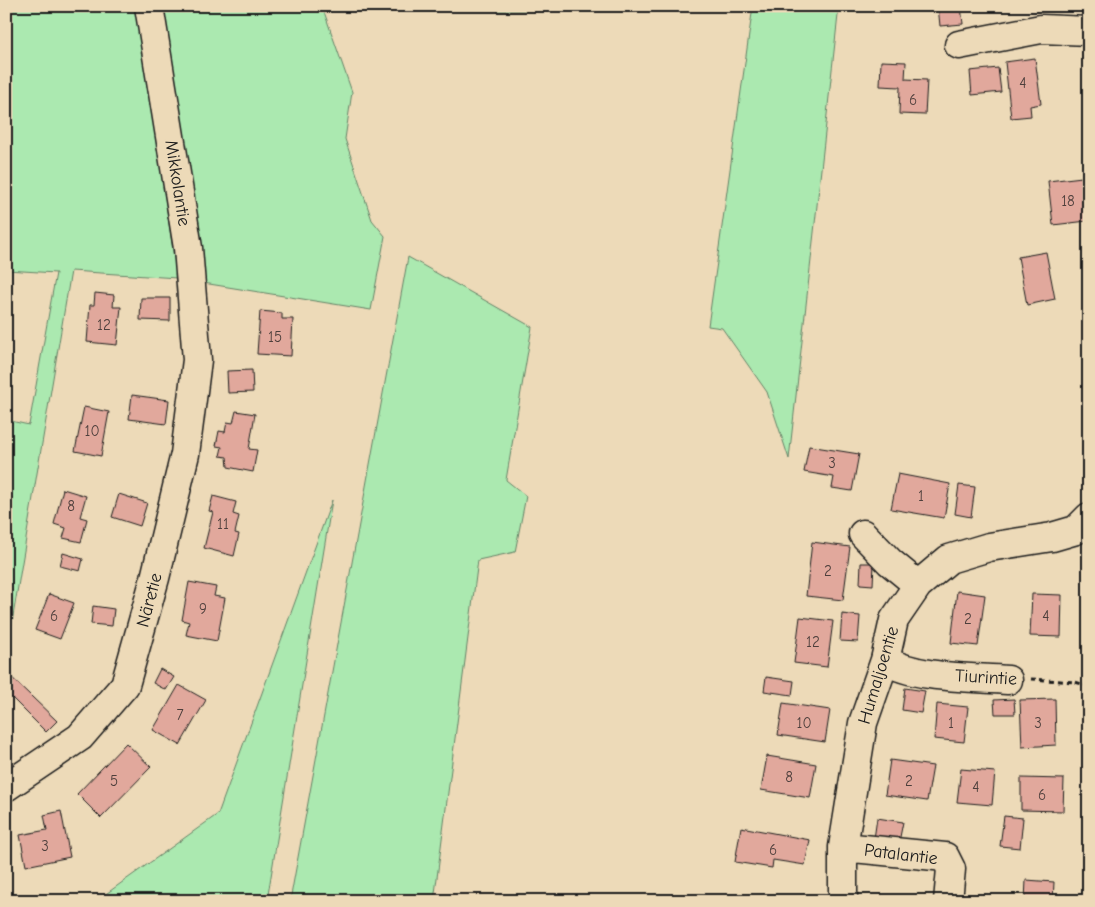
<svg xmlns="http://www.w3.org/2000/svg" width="1095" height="907" viewBox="0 0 1095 907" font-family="'Comic Neue',sans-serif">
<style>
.green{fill:#abe9b0;stroke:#648266}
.building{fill:#e1a89c;stroke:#1c1c1c}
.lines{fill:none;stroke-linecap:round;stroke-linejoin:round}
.minor-casing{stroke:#1c1c1c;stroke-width:31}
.path{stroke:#1c1c1c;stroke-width:3;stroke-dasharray:5 4;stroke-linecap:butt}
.minor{stroke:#eddab8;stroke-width:28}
.labels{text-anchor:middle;stroke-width:4;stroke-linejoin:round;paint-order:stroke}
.number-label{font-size:15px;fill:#4d3f3c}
.street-label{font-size:18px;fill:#1c1c1c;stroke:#eddab8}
</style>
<rect width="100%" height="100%" fill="#eddab8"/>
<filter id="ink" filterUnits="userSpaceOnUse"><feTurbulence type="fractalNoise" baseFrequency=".02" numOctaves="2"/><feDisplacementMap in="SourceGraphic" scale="10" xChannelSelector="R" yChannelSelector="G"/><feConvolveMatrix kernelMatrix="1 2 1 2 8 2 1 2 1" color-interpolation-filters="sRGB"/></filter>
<g filter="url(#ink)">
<path class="green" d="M6,6H137L177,278L71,271L10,634L6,636V420L29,425L56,273L6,270Z
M158,6H322L352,92L345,139L372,220L385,236L371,310L203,283Z
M499,6H631V8L497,11Z
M753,6H839L789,459L767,392L722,328L708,326Z
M408,257L532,327L506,480L526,496L515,552L478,560L434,901H290Z
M332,500L267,901H96L218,814Z"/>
<path class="building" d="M938,6H961L963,24L940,26Z
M1035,58L1041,104L1030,106L1031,116L1011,118L1005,62Z
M881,61L906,62L905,79L927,80L925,115L899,114L900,87L880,86Z
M998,68L1001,92L972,95L970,71Z
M1082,177L1087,221L1053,225L1048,181Z
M1046,252L1055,299L1027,305L1018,257Z
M95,293L114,295L113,307H121L117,345L87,342L90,305H94Z
M141,298H170V321L140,320Z
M260,311L282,313V319H293L291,356L257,354Z
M252,370L253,392L228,393L227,371Z
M132,395L169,400L166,424L129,419Z
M84,407L109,412L101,456L75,451Z
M236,411L255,414L249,449L257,450L253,472L228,467L227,457L220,456L222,447L216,446L219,431L225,432L227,422L233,423Z
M809,446L859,454L852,491L832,488L834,477L804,472Z
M898,474L950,484L944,518L891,509Z
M959,485L975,487L971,517L955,514Z
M63,489L86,496L80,517L87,519L81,542L63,538L66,528L54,524Z
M119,494L147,503L140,526L112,517Z
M213,496L236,502L233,514L239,516L235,533L239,534L234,556L204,548L213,512L209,511Z
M812,542L850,547L843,600L806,596Z
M63,553L83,559L80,571L60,566Z
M861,563H874L873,585L860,584Z
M189,582L216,587L214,596L225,598L217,641L186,635L189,622L182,620Z
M957,591L985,595L978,646L951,643Z
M49,594L74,603L60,639L35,630Z
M1032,594L1062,595L1061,637L1030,636Z
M93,606L114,609L112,626L91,624Z
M842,614L860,616L858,642L840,641Z
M800,617L833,621L827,667L794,663Z
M160,669L174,677L166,690L153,683Z
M6,672L57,721L46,732L8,694L6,696Z
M766,677L794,681L792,695L764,691Z
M179,685L206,700L180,745L153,730Z
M905,688L925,691L921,713L902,710Z
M1014,699L1015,714H995L994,700Z
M1055,699L1056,745L1022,747L1020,700Z
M783,703L830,710L825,742L778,735Z
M937,704L968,707L964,742L934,739Z
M126,743L151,767L101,818L77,794Z
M767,756L816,764L810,798L761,790Z
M890,760L933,766L927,801L885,795Z
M961,769L995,772L992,805L957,802Z
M1021,778L1064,779L1063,811L1021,810Z
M61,811L70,857L26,866L20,835L47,830L44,815Z
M1004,816L1023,818L1020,848L1000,846Z
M877,818L903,822L899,842L874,839Z
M741,827L810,840L805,865L773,860L772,868L735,862Z
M1026,880L1054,882L1053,901H1025Z"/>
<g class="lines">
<g class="minor-casing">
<path id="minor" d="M959,45L1041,29L1089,31
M863,534L890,562L918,585
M885,660C916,679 972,677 1008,680
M6,787L80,737L125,685L155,578L185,454L197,360L188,248L149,6
M843,847L945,857L951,869L948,901
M843,901V847L863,723L885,660L894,620L918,585L949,559L989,547L1052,537L1076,530L1089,517"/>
</g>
<path class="path" d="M1031,679L1075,682L1089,686"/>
<use href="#minor" class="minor"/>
</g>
</g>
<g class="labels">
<g class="number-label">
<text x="1023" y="88">4</text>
<text x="913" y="105">6</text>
<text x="1068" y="206">18</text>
<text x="104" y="330">12</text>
<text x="275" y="342">15</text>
<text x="92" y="436">10</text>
<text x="832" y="468">3</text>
<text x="921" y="501">1</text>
<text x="71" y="511">8</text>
<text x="223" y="529">11</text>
<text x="828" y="576">2</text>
<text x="203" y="614">9</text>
<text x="54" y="621">6</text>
<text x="1046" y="621">4</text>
<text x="968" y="624">2</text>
<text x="813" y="647">12</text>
<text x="180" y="720">7</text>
<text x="804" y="728">10</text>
<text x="951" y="728">1</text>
<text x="1038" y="728">3</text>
<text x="789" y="782">8</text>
<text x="114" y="786">5</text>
<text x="909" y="786">2</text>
<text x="976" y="792">4</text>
<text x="1042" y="800">6</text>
<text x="45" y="851">3</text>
<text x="773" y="855">6</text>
</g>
<g class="street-label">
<text transform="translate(178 183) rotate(81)" y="6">Mikkolantie</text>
<text transform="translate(149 600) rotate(-75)" y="6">Näretie</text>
<text transform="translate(878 675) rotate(-73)" y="6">Humaljoentie</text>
<text transform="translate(986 677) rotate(3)" y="6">Tiurintie</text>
<text transform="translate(901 854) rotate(7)" y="6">Patalantie</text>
</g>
</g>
<rect width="1095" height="907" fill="none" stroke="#eddab8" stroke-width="25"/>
<rect x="12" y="12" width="1070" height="882" fill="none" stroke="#1c1c1c" stroke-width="2" filter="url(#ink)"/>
</svg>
